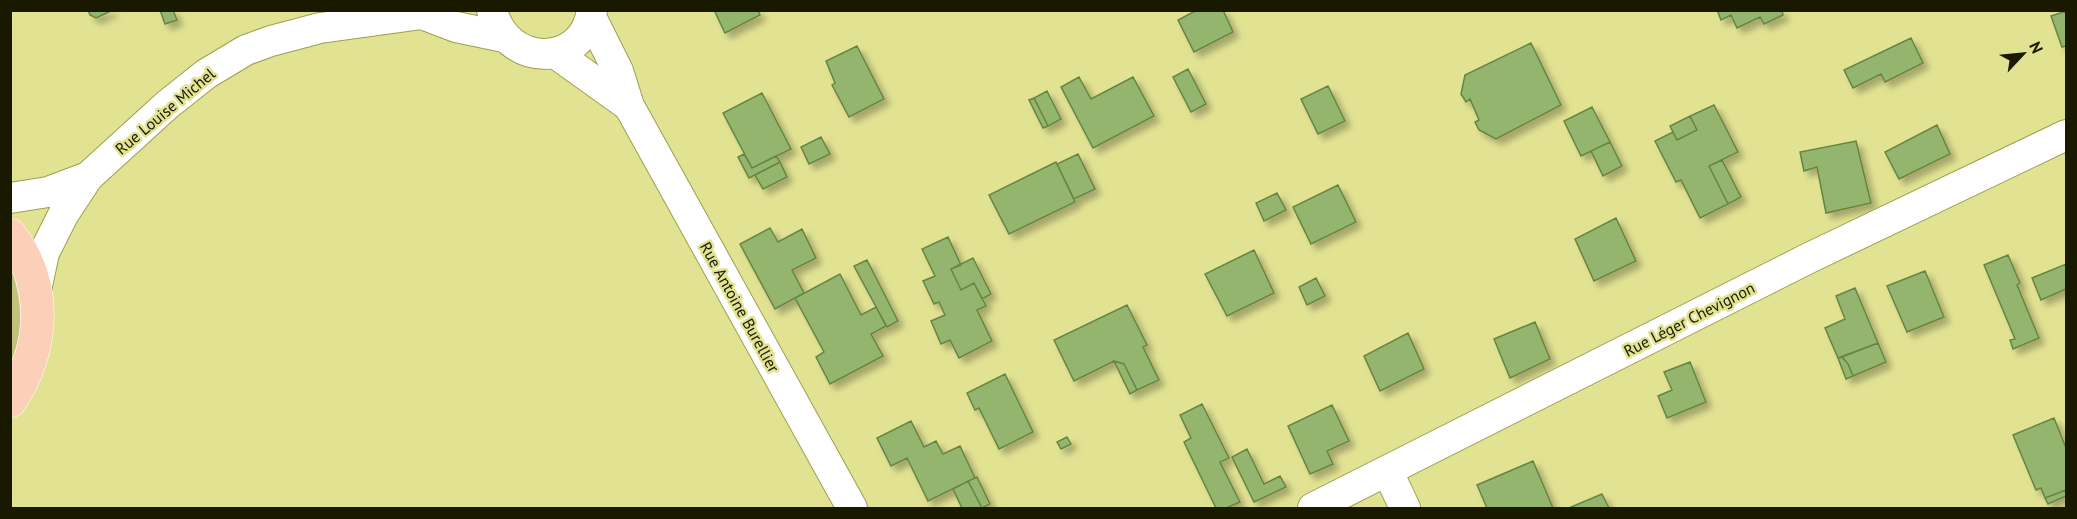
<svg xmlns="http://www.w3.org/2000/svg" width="2077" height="519" viewBox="0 0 2077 519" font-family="'PT Sans',sans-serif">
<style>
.green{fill:#c0c17d}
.building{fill:#94b56e;stroke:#668540;stroke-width:1.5;filter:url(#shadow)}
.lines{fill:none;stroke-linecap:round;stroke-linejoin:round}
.minor-casing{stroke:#9e9f4f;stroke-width:32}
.primary-casing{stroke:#fff;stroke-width:34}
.minor{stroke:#fff;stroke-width:30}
.primary{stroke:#fcd0b8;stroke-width:33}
.labels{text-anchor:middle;stroke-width:5;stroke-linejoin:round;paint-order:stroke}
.street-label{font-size:16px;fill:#191900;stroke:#e2e392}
</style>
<defs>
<filter id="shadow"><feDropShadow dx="5.5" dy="5.5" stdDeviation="3" flood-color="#0004"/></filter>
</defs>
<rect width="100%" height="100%" fill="#e2e392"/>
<path class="green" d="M11,265C20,301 26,325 11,361Z"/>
<path class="building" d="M88,10H113L96,18L90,15Z
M160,10H173L177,20L165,24Z
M714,10H758L760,15L725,33Z
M1197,10H1223L1233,32L1194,52L1178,20Z
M1717,10H1782L1783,15L1764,24L1760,17L1737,28L1731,15L1721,20Z
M2066,11V46L2062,47L2051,16Z
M1911,38L1923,63L1885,82L1881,74L1853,88L1844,70Z
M1531,43L1561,105L1496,139L1479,130L1475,122L1479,120L1470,99L1466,102L1461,94L1465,75Z
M857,46L884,99L849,117L832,85L835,83L826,61Z
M1188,69L1206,104L1191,112L1173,77Z
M1079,77L1091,99L1133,77L1154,116L1093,148L1061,87Z
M1328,86L1345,121L1318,134L1301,99Z
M1047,91L1061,119L1048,126L1034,98Z
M762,93L791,149L752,168L723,113Z
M1034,98L1048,126L1043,128L1029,100Z
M1714,105L1738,152L1709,166L1728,204L1700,218L1681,180L1676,182L1655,141L1673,132L1677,140L1697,130L1690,116Z
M1592,107L1610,142L1581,156L1564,121Z
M1690,116L1697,130L1677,140L1670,126Z
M1937,125L1950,154L1899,179L1885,152Z
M821,137L830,154L809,164L801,147Z
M1856,141L1871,203L1826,213L1817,167L1804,171L1800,152Z
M1610,142L1622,166L1603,176L1591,151Z
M744,154L752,168L776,156L780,162L749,178L738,157Z
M1078,154L1095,189L1074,199L1057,164Z
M1722,160L1741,197L1728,204L1709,166Z
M780,162L787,177L763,189L755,175Z
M1056,162L1075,202L1009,234L989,195Z
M1338,185L1356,222L1311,244L1293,207Z
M1277,193L1286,210L1264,221L1256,203Z
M1616,218L1636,261L1594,281L1575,239Z
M770,228L778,242L802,229L816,258L792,270L804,293L775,309L740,244Z
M948,237L961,265L951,269L961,290L974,283L986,306L977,310L992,341L959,358L950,340L941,344L931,321L945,315L939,302L934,304L923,281L935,276L922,249Z
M1254,250L1274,293L1227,316L1205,274Z
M2008,255L2020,283L2017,285L2039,338L2013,349L2010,340L2015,339L1984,265Z
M973,258L991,294L982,299L974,283L961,290L951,269Z
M867,260L898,321L887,327L854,266Z
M2066,264V289L2041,300L2032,278Z
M1925,271L1944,317L1907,332L1887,286Z
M840,274L861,315L876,307L886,326L871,334L883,356L830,384L816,357L824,352L795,298Z
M1316,278L1325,296L1307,305L1299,287Z
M1855,288L1878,343L1838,358L1825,328L1845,319L1836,296Z
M1127,305L1147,345L1143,347L1159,380L1137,390L1124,364L1114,361L1074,381L1054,340Z
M1535,322L1550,359L1510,378L1494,339Z
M1408,333L1424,369L1380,391L1364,356Z
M1878,343L1886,362L1853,376L1848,364L1842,357Z
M1842,357L1848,364L1853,376L1846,379L1838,358Z
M1114,361L1124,364L1137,390L1130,394Z
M1690,362L1706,402L1667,418L1658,396L1672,390L1664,372Z
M1005,374L1033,432L999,449L979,408L975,410L967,393Z
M1202,404L1229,458L1220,462L1240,502L1226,508H1216L1184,442L1191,438L1180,415Z
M1332,405L1349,441L1327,451L1333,464L1310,474L1288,426Z
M2054,418L2066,448V490L2045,498L2041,488L2036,490L2013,435Z
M911,421L924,447L936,441L943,454L960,446L975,478L928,501L907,458L891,466L877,438Z
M1067,437L1071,444L1061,449L1057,442Z
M1247,449L1264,484L1280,476L1286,487L1254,502L1232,457Z
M1533,461L1553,508H1487L1477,485Z
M977,477L990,504L982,508L968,481Z
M968,481L982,508H962L953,489Z
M2066,490V496L2048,504L2045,498Z
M1602,494L1609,508H1572L1571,507Z"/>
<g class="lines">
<g class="minor-casing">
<path id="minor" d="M492,10C506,68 584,69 592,10
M422,14L456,27L504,37
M591,17L618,71L629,106L852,508
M555,53L629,106
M10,198L48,192L88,177
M36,290L44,253L63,215L88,177L167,105L206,74L246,50L271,41L320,28L422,14L429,10
M1388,472L1405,508
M1313,508L1807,259L2066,135"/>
</g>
<g class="primary-casing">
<path id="primary" d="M10,235C49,285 44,350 10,401"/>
</g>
<use href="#minor" class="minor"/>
<use href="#primary" class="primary"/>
</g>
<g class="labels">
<g class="street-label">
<text transform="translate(165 111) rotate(-40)" y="6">Rue Louise Michel</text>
<text transform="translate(740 307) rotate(61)" y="6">Rue Antoine Burellier</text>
<text transform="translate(1689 319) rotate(-27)" y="6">Rue Léger Chevignon</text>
</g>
</g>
<rect width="2077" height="519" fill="none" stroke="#191900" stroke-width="24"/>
<g transform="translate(2023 54) rotate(64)" stroke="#e2e392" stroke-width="4.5" paint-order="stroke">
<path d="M0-4.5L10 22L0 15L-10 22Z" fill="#191900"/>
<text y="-9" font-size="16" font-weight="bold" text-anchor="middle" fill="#191900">N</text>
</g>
</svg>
